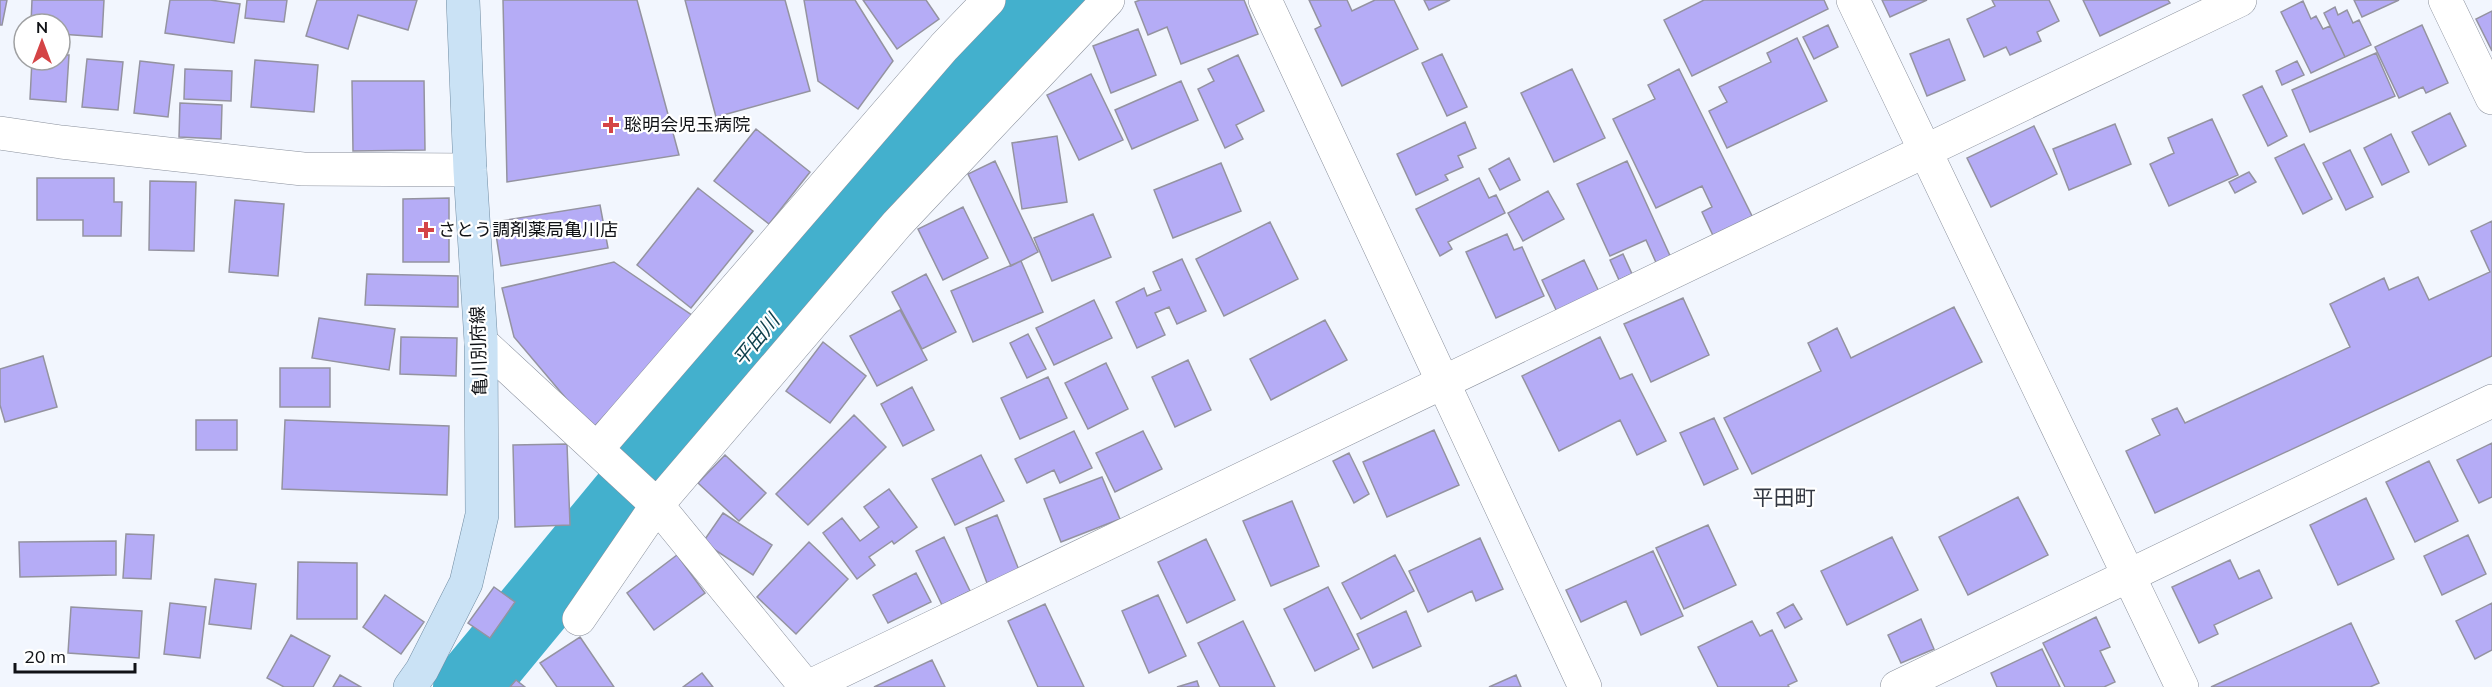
<svg xmlns="http://www.w3.org/2000/svg" width="2492" height="687" viewBox="0 0 2492 687" font-family="Mulish,'Noto Sans JP',sans-serif">
<style>
.lines{fill:none;stroke-linecap:round;stroke-linejoin:round}
.river{stroke:#43b0cd;stroke-width:72}
.building{fill:#b5acf6;stroke:#9493a0;stroke-width:1.5}
.minor-casing{stroke:#8a909c;stroke-width:34}
.major-casing{stroke:#728da3;stroke-width:34}
.minor{stroke:#fff;stroke-width:33}
.major{stroke:#cae2f5;stroke-width:33}
.poi-dot{fill:#d44446;stroke:#fff;stroke-width:2}
.labels{text-anchor:middle;stroke-width:4.5;stroke-linejoin:round;paint-order:stroke}
.poi-label{font-size:18px;fill:#101216;stroke:#fff;text-anchor:start}
.street-label{font-size:18px;fill:#101216;stroke:#fff}
.water-label{font-size:20px;font-style:italic;fill:#0c3e4a;stroke:#fff}
.quarter-label{font-size:21px;fill:#333842;stroke:#fff}
</style>
<rect width="100%" height="100%" fill="#f2f6fe"/>
<g class="lines">
<path class="river" d="M469,687L875,195L1051,0"/>
</g>
<path class="building" d="M0,0H7L2,25H0Z
M32,0H104L102,37L60,34V24H31Z
M170,0H210L240,4L234,43L165,33Z
M247,0H287L284,22L245,18Z
M317,0H417L408,30L358,15L348,49L306,36Z
M503,0H637L679,155L507,182Z
M685,0H785L810,91L716,117Z
M804,0H855L893,61L858,109L818,81Z
M863,0H926L939,19L897,49Z
M1140,0H1244L1258,34L1181,64L1167,27L1148,35L1135,2Z
M1309,0H1347L1352,11L1375,0H1394L1418,49L1342,86L1315,29L1321,26Z
M1424,0H1450L1429,10Z
M1704,0H1824L1828,9L1692,76L1664,20Z
M1882,0H1927L1890,17Z
M1992,0H2049L2059,21L2037,32L2041,41L2010,55L2006,47L1984,57L1967,19L1995,6Z
M2083,0H2168L2170,3L2100,36Z
M2354,0H2399L2362,17Z
M2303,1L2311,19L2316,16L2323,29L2330,26L2345,57L2311,73L2281,12Z
M2335,7L2338,15L2347,10L2353,23L2359,20L2371,45L2345,57L2324,13Z
M2492,11V51L2476,19Z
M1828,25L1838,47L1814,59L1803,37Z
M2422,25L2448,83L2426,93L2423,87L2399,98L2375,47Z
M1138,29L1156,75L1111,93L1093,46Z
M1797,38L1827,101L1727,148L1709,111L1727,102L1719,87L1771,62L1767,53Z
M1949,39L1965,80L1927,96L1910,54Z
M2376,53L2395,96L2310,132L2292,90Z
M1442,54L1467,107L1447,116L1422,63Z
M60,55H69L66,102L30,99L32,60H60Z
M1238,55L1264,111L1236,125L1243,139L1225,148L1198,89L1214,81L1208,69Z
M87,59L123,62L118,110L82,107Z
M255,60L318,65L314,112L251,107Z
M140,61L174,65L168,117L134,113Z
M2297,61L2304,75L2282,85L2276,71Z
M185,69L232,71L231,101L184,99Z
M1572,69L1605,138L1554,162L1521,93Z
M1679,69L1756,224L1717,244L1702,212L1712,207L1702,186L1656,208L1613,119L1655,99L1648,85Z
M1091,74L1123,140L1079,160L1047,95Z
M352,81H424L425,150L353,151Z
M1181,81L1198,120L1132,149L1115,110Z
M2262,86L2287,136L2268,146L2243,95Z
M180,103L222,105L221,139L179,137Z
M2450,113L2466,146L2429,165L2412,132Z
M2212,119L2238,175L2169,206L2150,164L2174,153L2168,138Z
M1465,122L1476,148L1458,156L1463,167L1445,175L1448,180L1416,195L1397,154Z
M2115,124L2131,164L2069,190L2053,149Z
M2034,126L2057,174L1991,207L1967,158Z
M756,129L810,172L769,224L714,181Z
M2391,134L2409,172L2382,185L2364,148Z
M1057,136L1067,202L1022,209L1012,143Z
M2304,144L2332,199L2303,214L2275,158Z
M2350,150L2373,197L2346,210L2323,163Z
M1509,158L1520,180L1500,190L1489,169Z
M995,161L1038,252L1011,266L968,174Z
M1627,161L1672,260L1658,267L1646,240L1610,256L1577,184Z
M1221,163L1241,211L1173,238L1154,190Z
M2249,172L2256,182L2235,193L2229,182Z
M37,178H114V202H122L121,236H83V220H37Z
M1479,178L1489,198L1496,195L1505,213L1448,242L1452,249L1440,256L1416,209Z
M150,181L196,182L194,251L149,250Z
M698,188L753,231L691,308L637,265Z
M1548,191L1564,219L1523,241L1508,213Z
M449,198V262H403V199Z
M235,200L284,204L278,276L229,272Z
M600,205L608,248L501,266L494,222Z
M963,207L988,258L943,280L918,229Z
M1093,214L1111,257L1052,281L1034,238Z
M2492,221V356L2155,513L2126,451L2160,435L2152,419L2177,408L2185,423L2350,347L2330,304L2384,278L2389,290L2418,277L2429,300L2490,272L2471,231Z
M1270,222L1298,279L1224,316L1196,259Z
M1507,234L1514,250L1522,247L1544,296L1496,318L1466,252Z
M1623,254L1632,274L1619,280L1610,260Z
M1182,259L1206,311L1177,324L1169,307L1155,313L1165,335L1137,348L1116,302L1144,288L1147,296L1161,290L1153,272Z
M1584,260L1600,294L1558,314L1542,280Z
M1021,261L1043,312L973,342L951,291Z
M614,262L696,318L592,429L514,337L502,288Z
M367,274L458,276V307L365,305Z
M926,274L956,332L922,349L892,292Z
M1683,298L1709,355L1651,382L1624,324Z
M1094,300L1112,338L1054,365L1036,328Z
M1954,307L1982,362L1752,474L1724,418L1821,371L1808,343L1837,328L1851,358Z
M900,310L927,360L877,386L850,336Z
M319,318L395,329L389,370L312,358Z
M1325,320L1347,360L1271,400L1250,359Z
M1028,334L1046,369L1027,378L1010,343Z
M401,337L457,338L456,376L400,374Z
M1600,337L1620,379L1632,374L1666,441L1637,455L1620,420L1559,451L1522,376Z
M823,342L866,376L830,423L786,391Z
M43,356L57,407L5,422L0,405V369Z
M1188,360L1211,410L1175,427L1152,377Z
M1106,363L1128,409L1088,429L1065,383Z
M280,368H330V407H280Z
M1048,377L1067,418L1020,439L1001,398Z
M912,387L934,430L903,446L881,404Z
M854,415L886,447L808,525L776,494Z
M1714,418L1738,469L1704,485L1680,433Z
M196,420H237V450H196Z
M285,420L449,426L447,495L282,489Z
M1434,430L1459,485L1387,517L1363,462Z
M1074,431L1092,468L1060,483L1054,470L1027,483L1015,459Z
M1143,431L1162,469L1115,492L1096,453Z
M2492,443V497L2479,503L2457,460Z
M567,444L570,525L515,527L513,445Z
M1349,453L1369,494L1354,503L1333,461Z
M725,455L766,493L739,521L698,483Z
M981,455L1004,501L955,525L932,479Z
M2429,461L2458,521L2415,542L2386,482Z
M1102,477L1120,519L1061,542L1044,499Z
M889,489L917,527L894,544L892,541L869,557L875,565L857,579L823,533L842,518L860,541L879,527L864,507Z
M2018,497L2048,555L1968,595L1939,537Z
M2366,498L2394,559L2338,585L2310,525Z
M1292,501L1319,566L1271,586L1243,521Z
M723,513L772,545L753,575L703,542Z
M997,515L1019,570L987,583L966,528Z
M1708,525L1736,585L1684,609L1656,548Z
M126,534L154,535L151,579L123,578Z
M2468,535L2486,574L2442,595L2424,556Z
M944,537L970,591L942,605L916,551Z
M1892,537L1918,590L1847,625L1821,571Z
M1480,538L1503,589L1476,601L1472,591L1428,612L1409,571Z
M1206,539L1235,600L1187,623L1158,562Z
M116,541V575L20,577L19,542Z
M809,542L848,579L796,634L757,597Z
M1653,551L1683,616L1641,635L1626,601L1581,622L1566,590Z
M677,555L705,593L654,630L627,593Z
M1395,555L1414,591L1361,619L1342,583Z
M2230,560L2239,579L2259,570L2272,598L2214,625L2218,634L2199,643L2172,587Z
M298,562L357,563V619H297Z
M916,573L931,602L888,623L873,595Z
M215,579L256,584L251,629L209,624Z
M494,587L515,602L490,638L468,623Z
M1328,587L1359,649L1315,671L1284,609Z
M385,595L424,622L401,654L363,627Z
M1158,595L1186,656L1149,673L1122,611Z
M170,603L206,607L200,658L164,654Z
M2492,603V650L2475,659L2456,621Z
M1045,604L1084,687H1038L1008,621Z
M1793,604L1802,619L1785,628L1777,613Z
M71,607L142,611L139,658L68,653Z
M1406,611L1421,646L1373,668L1357,634Z
M2096,617L2110,647L2100,651L2115,682L2104,687H2065L2043,643Z
M1921,619L1934,649L1901,663L1888,635Z
M1243,621L1275,687H1220L1198,643Z
M1752,621L1760,636L1772,630L1797,681L1788,685L1789,687H1718L1698,647Z
M2351,623L2379,683L2370,687H2211Z
M291,635L330,656L313,687H284L267,678Z
M580,637L614,687H557L540,663Z
M2042,649L2060,687H1997L1991,673Z
M932,660L945,687H874Z
M702,673L713,687H683Z
M340,675L361,687H333Z
M1516,675L1521,687H1489Z
M516,680L525,687H510Z
M1197,681L1199,687H1177Z"/>
<g class="lines">
<g class="minor-casing">
<path id="minor" d="M1265,0L1585,687
M1853,0L2182,687
M2445,0L2492,98
M0,133L61,142L303,169L470,170
M481,342L657,505L806,687
M597,449L944,47L989,0
M579,619L657,505L897,224L1108,0
M808,687L2240,0
M1897,687L2492,401"/>
</g>
<g class="major-casing">
<path id="major" d="M410,687L422,670L466,583L482,515L481,342L470,170L463,0"/>
</g>
<use href="#minor" class="minor"/>
<use href="#major" class="major"/>
</g>
<g class="poi-dot">
<path d="M608 116h6v6h6v6h-6v6h-6v-6h-6v-6h6z"/>
<path d="M423 221h6v6h6v6h-6v6h-6v-6h-6v-6h6z"/>
</g>
<g class="labels">
<g class="poi-label">
<text x="624" y="131">聡明会児玉病院</text>
<text x="438" y="236">さとう調剤薬局亀川店</text>
</g>
<g class="street-label">
<text transform="translate(479 351) rotate(-92)" y="6">亀川別府線</text>
</g>
<g class="water-label">
<text transform="translate(756 340) rotate(-51)" y="7">平田川</text>
</g>
<g class="quarter-label">
<text x="1784" y="505">平田町</text>
</g>
</g>
<g transform="translate(42 42)"><circle r="28" fill="#ffffff" stroke="#9fa0a2" stroke-width="1.5"/>
<path d="M0-4.5L10 22L0 15L-10 22Z" fill="#d44446"/>
<text y="-9" font-size="16" font-weight="bold" text-anchor="middle" fill="#101216">N</text>
</g>
<path d="M15 663v9h120v-9" fill="none" stroke="#101216" stroke-width="3"/>
<text x="24" y="663" font-size="18" fill="#101216" stroke="#ffffff" stroke-width="4.5" paint-order="stroke">20 m</text>
</svg>
